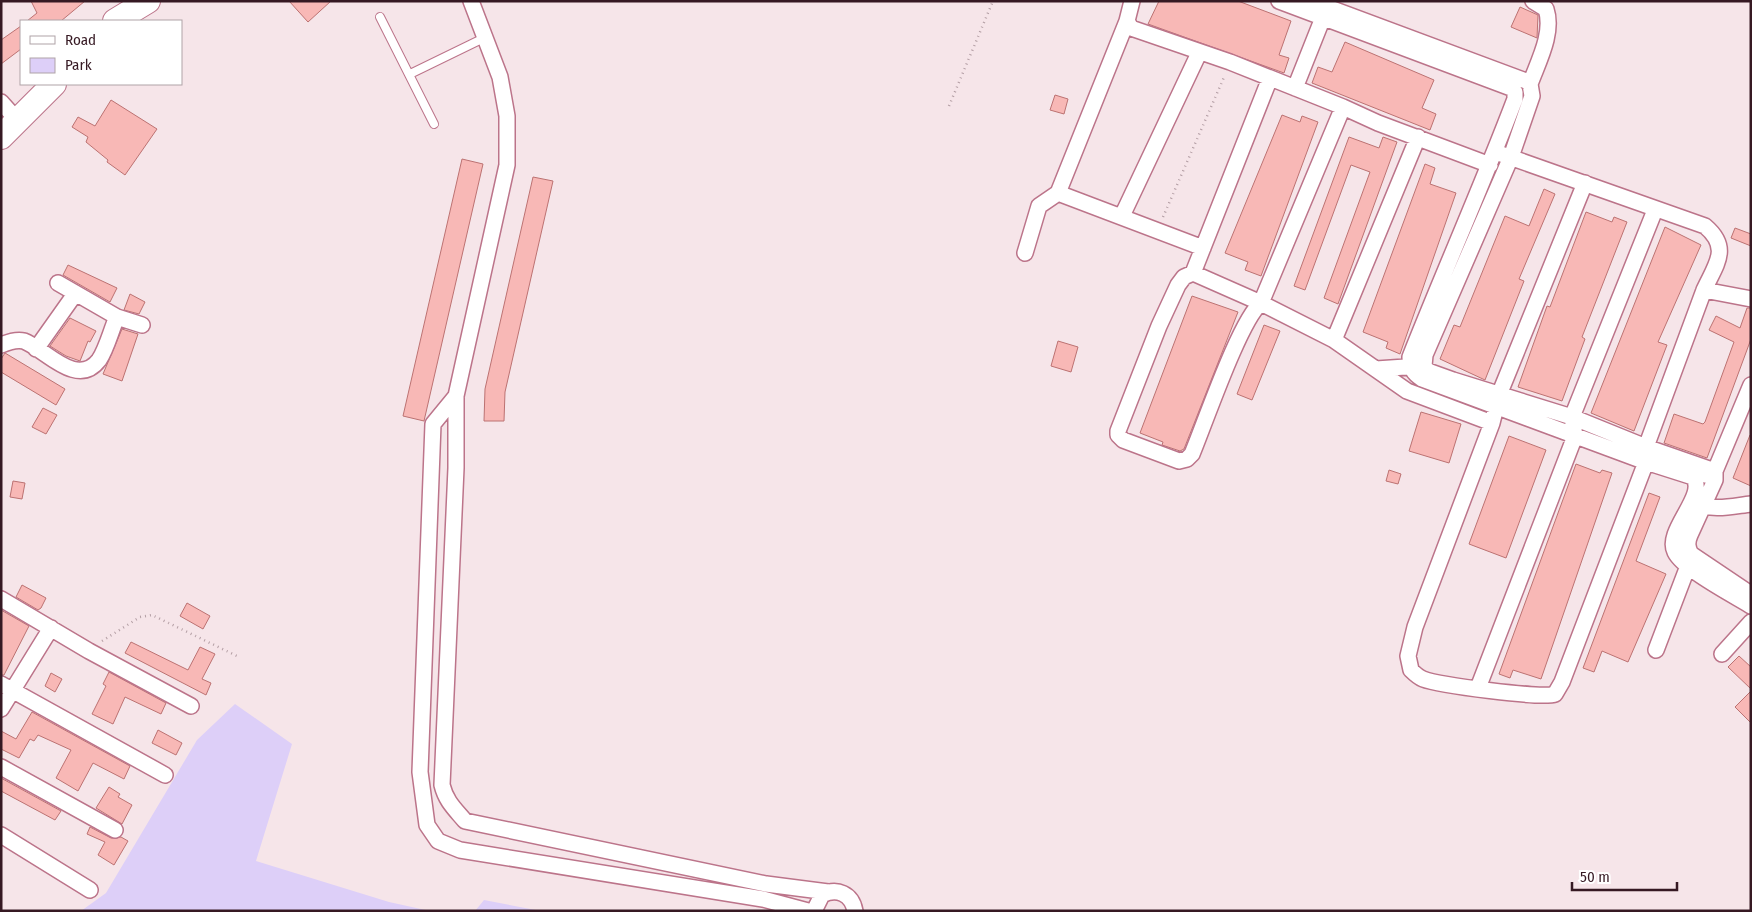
<svg xmlns="http://www.w3.org/2000/svg" width="1752" height="912" viewBox="0 0 1752 912" font-family="'Fira Sans Condensed',sans-serif">
<style>
.green{fill:#ddcff8}
.building{fill:#f8b8b6;stroke:#bc7272}
.lines{fill:none;stroke-linecap:round;stroke-linejoin:round}
.lane-casing{stroke:#bc748a;stroke-width:10}
.street-casing{stroke:#bc748a;stroke-width:18}
.primary-casing{stroke:#bc748a;stroke-width:26}
.path{stroke:#b49fa5;stroke-width:2.5;stroke-dasharray:1 4;stroke-linecap:butt}
.lane{stroke:#fff;stroke-width:8}
.street{stroke:#fff;stroke-width:15}
.primary{stroke:#fff;stroke-width:24}
</style>
<rect width="100%" height="100%" fill="#f6e5e9"/>
<path class="green" d="M235,704L292,744L256,861L389,902L430,911H81L106,893L197,740Z
M484,900L541,911H475Z"/>
<path class="building" d="M31,1H85L61,21H27L37,13Z
M289,1H331L308,22Z
M1159,1H1238L1291,21L1279,55L1289,58L1284,73L1148,24Z
M1520,7L1538,15L1537,38L1511,27Z
M21,26V49L1,64V40Z
M1345,42L1434,80L1422,108L1436,114L1430,130L1312,83L1318,67L1332,72Z
M1055,95L1068,99L1064,114L1050,110Z
M111,100L157,129L125,175L107,162L108,160L86,142L88,137L72,127L78,117L95,126Z
M1282,115L1300,122L1302,116L1318,122L1261,276L1245,270L1248,262L1225,253Z
M1349,137L1379,148L1383,137L1397,142L1338,304L1324,298L1370,172L1351,165L1305,290L1294,286Z
M462,159L483,164L424,421L403,416Z
M1425,164L1435,168L1430,184L1456,193L1400,354L1386,348L1388,342L1363,332Z
M533,177L553,181L505,392L504,421H484L485,389Z
M1544,189L1555,194L1519,279L1524,281L1485,380L1440,359L1454,325L1460,327L1505,216L1529,226Z
M1586,212L1612,222L1614,217L1627,222L1582,337L1585,339L1562,401L1518,387L1547,306L1550,307Z
M1665,227L1701,245L1658,342L1667,345L1634,431L1591,413Z
M1735,228L1751,234V246L1731,238Z
M68,265L117,288L110,302L63,275Z
M130,294L145,302L139,314L124,310Z
M1192,296L1238,312L1184,449L1180,451L1162,445L1163,442L1140,433Z
M1747,308H1751V339L1707,458L1664,443L1674,414L1703,424L1705,422L1734,342L1709,330L1716,316L1740,328Z
M70,318L96,331L90,342L88,341L80,361L66,356L50,346Z
M1264,325L1280,331L1252,400L1237,394Z
M122,329L138,334L122,381L103,374Z
M1058,341L1078,347L1071,372L1051,366Z
M5,353L65,389L56,405L1,372V359Z
M43,408L57,415L46,434L32,427Z
M1421,412L1461,424L1449,463L1409,451Z
M1750,435H1751V486L1733,478Z
M1509,436L1546,450L1506,558L1469,544Z
M1576,464L1600,473L1602,470L1612,473L1541,679L1513,670L1510,678L1499,674Z
M1389,470L1401,474L1398,484L1386,481Z
M13,481L25,483L22,499L10,497Z
M1649,493L1660,497L1636,561L1666,574L1628,662L1602,651L1594,672L1583,668Z
M22,585L46,598L41,608L38,610L16,597Z
M187,603L210,616L203,629L180,616Z
M1,610L29,626L4,675H1Z
M131,642L188,670L200,647L215,654L202,679L211,683L206,695L125,653Z
M1739,656L1751,667V689L1728,667Z
M109,672L166,703L161,714L125,697L113,724L92,714L106,686L103,684Z
M51,673L62,679L55,692L45,686Z
M1751,691V723L1735,707Z
M32,712L130,766L124,779L93,763L78,791L56,778L71,750L38,735L34,741L30,739L19,758L1,749V731L16,739Z
M158,730L182,743L176,755L152,743Z
M1,778L61,811L55,820L1,791Z
M109,787L120,794L118,797L132,805L122,824L96,808Z
M90,827L111,838L121,837L128,841L114,865L98,855L105,842L87,834Z"/>
<g class="lines">
<g class="lane-casing">
<path id="lane" d="M380,17L434,124
M410,74L486,37"/>
</g>
<g class="street-casing">
<path id="street" d="M471,1L500,77L507,116V165L456,396V468L442,785C446,801 454,808 465,821L766,884L828,892
M1132,1L1127,21L1131,28L1230,62L1343,107
M1279,1L1511,88L1515,92V99C1482,186 1444,271 1410,357C1410,368 1413,373 1422,379L1646,462L1693,477C1708,495 1664,531 1675,552C1683,569 1733,595 1751,606
M1311,1L1526,81L1530,84L1532,96L1511,157L1425,355L1424,366L1428,371L1453,380L1572,417L1646,447L1715,471V480L1690,535C1687,542 1687,547 1691,554L1746,591
M1127,21L1058,193L1203,248
M1530,84C1538,62 1554,33 1546,9L1533,1
M1295,88L1326,10
M1,102L18,121
M1501,154L1705,226C1731,248 1716,264 1704,290L1751,299
M1490,165L1378,123L1343,107L1261,303C1240,320 1205,423 1192,454L1187,459L1179,461L1123,440L1118,435V431L1159,326L1178,285L1184,277L1193,273L1261,303L1334,340L1407,391L1492,423L1499,395L1585,183
M1122,216L1199,53
M1025,253L1039,206L1058,193
M1193,273L1270,78
M58,283L117,317L142,325
M1334,340L1418,137
M1,345C8,342 16,339 24,341C45,349 77,389 99,360C107,348 111,330 117,317
M36,349L75,294
M1376,369L1420,366
M456,396L433,424L420,772L427,825L438,841L460,850L763,899L808,911
M1492,423L1415,627L1408,656L1411,670C1415,674 1418,677 1423,679C1439,685 1542,699 1555,694L1562,682L1646,462V447L1704,290
M1706,475L1715,471L1751,385
M1697,502C1711,512 1733,506 1751,504
M1,599L89,651L191,706
M1656,650L1688,566
M1722,654L1751,622
M1,684L165,775
M1478,688L1575,436L1572,417L1655,210
M1,709L51,628
M1,767L115,830
M1,835L90,890
M814,911L822,895C837,887 852,894 855,911"/>
</g>
<g class="primary-casing">
<path id="primary" d="M115,21L148,1
M1,137L54,84"/>
</g>
<path class="path" d="M949,106L993,1
M1163,217L1225,75
M102,641L140,617L152,615L237,656"/>
<use href="#lane" class="lane"/>
<use href="#street" class="street"/>
<use href="#primary" class="primary"/>
</g>
<rect width="1752" height="912" fill="none" stroke="#361923" stroke-width="5"/>
<rect x="20" y="20" width="162" height="65" fill="#ffffff" stroke="#afa3a7"/>
<rect x="30" y="36" width="25" height="8" fill="#ffffff" stroke="#afa3a7"/>
<text x="65" y="45" font-size="15" fill="#361923">Road</text>
<rect x="30" y="58" width="25" height="15" fill="#ddcff8" stroke="#afa3a7"/>
<text x="65" y="70" font-size="15" fill="#361923">Park</text>
<path d="M1572 882v8h105v-8" fill="none" stroke="#361923" stroke-width="2.5"/>
<text x="1580" y="882" font-size="15" fill="#361923" stroke="#ffffff" stroke-width="4" paint-order="stroke">50 m</text>
</svg>
